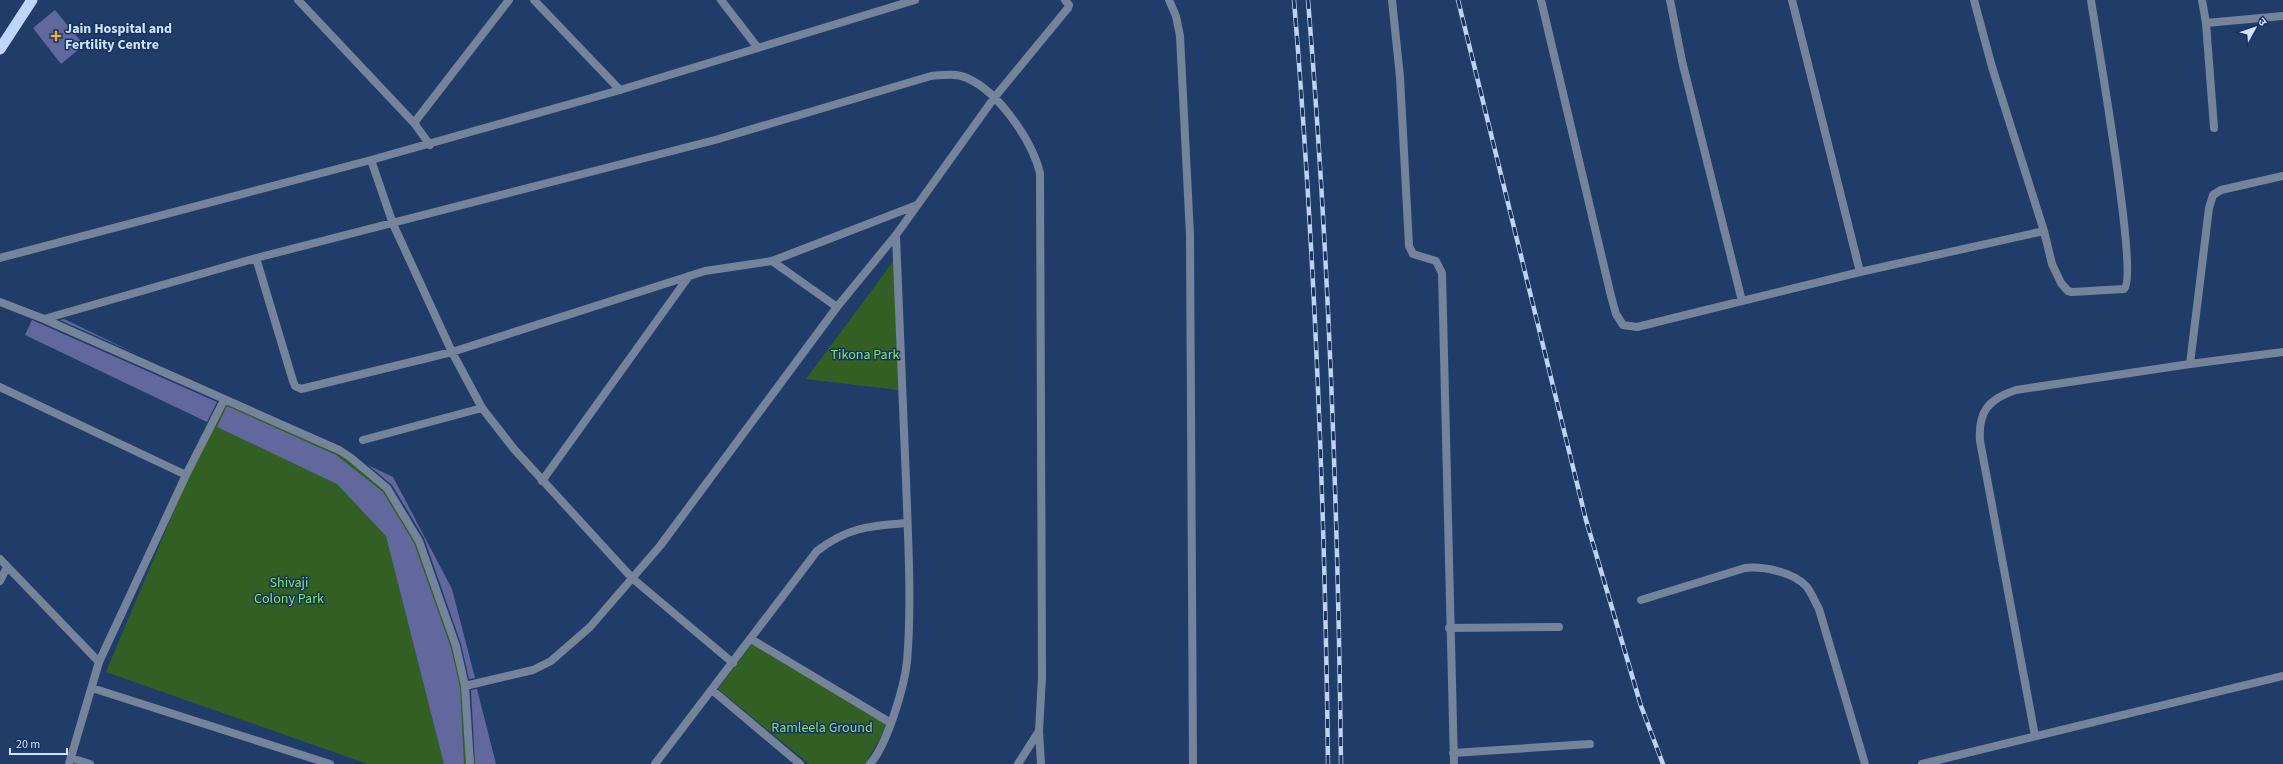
<svg xmlns="http://www.w3.org/2000/svg" width="2283" height="764" viewBox="0 0 2283 764" font-family="'Source Sans 3','Noto Sans Devanagari',sans-serif">
<style>
.green{fill:#326024}
.building{fill:#62679e}
.lines{fill:none;stroke-linecap:round;stroke-linejoin:round}
.service{stroke:#75849b;stroke-width:8}
.minor{stroke:#75849b;stroke-width:8}
.trunk{stroke:#c0d6f9;stroke-width:11}
.rail-casing{stroke:#bfd2f0;stroke-width:4.5}
.rail{stroke:#16325e;stroke-width:3;stroke-dasharray:9;stroke-linecap:butt}
.poi-dot{fill:#e8ab37;stroke:#16325e;stroke-width:1.5}
.labels{text-anchor:middle;stroke-width:3;stroke-linejoin:round;paint-order:stroke}
.poi-label{font-size:14px;font-weight:bold;fill:#d1e3ff;stroke:#16325e;text-anchor:start}
.park-label{font-size:14px;fill:#83e666;stroke:#16325e}
</style>
<rect width="100%" height="100%" fill="#203d6a"/>
<path class="green" d="M895,259L898,390L806,379Z
M224,400L350,457L387,488L419,541L461,677L475,764H368L106,672L192,468Z
M752,644L888,725L865,764H809L718,689Z"/>
<path class="building" d="M55,10L84,45L61,64L33,28Z
M64,319L139,355L60,320Z
M32,320L217,402L207,422L25,335Z
M227,406L336,455L383,492L414,543L451,648L460,687L464,764H444L386,536L337,484L217,427Z
M368,465L393,477L452,589L475,678L469,679L461,644L424,538L392,485Z
M477,689L496,764H475L471,690Z"/>
<g class="lines">
<path class="service" d="M2190,364L2209,208L2213,195L2221,190L2283,176
M2035,736L1980,441C1978,412 1988,399 2016,390L2190,364L2283,352
M1922,764L2283,676"/>
<path class="minor" d="M298,0L414,123L430,145
M534,0L620,90
M721,0L758,48
M1169,0L1176,16L1180,36L1190,235L1193,764
M1392,0L1400,77L1409,246L1413,254L1436,261L1442,273L1454,764
M1541,0L1611,296L1616,314L1623,325L1637,327L1860,272L2044,231
M1670,0L1682,61L1742,301
M1792,0L1860,272
M1974,0L1992,67L2044,231L2052,264L2061,283L2068,291L2072,292L2124,289C2139,276 2096,35 2091,0
M2202,0L2206,23L2214,128
M2206,23L2283,16
M414,123L509,0
M0,258L371,160
M256,258L293,381L295,386L301,389L452,352L705,271L772,261L917,205
M772,261L837,307
M0,302L44,319L339,450L350,457L387,488L419,541L456,646L465,686L470,764
M44,319L256,258L715,140L931,76C943,75 955,73 967,78C999,92 1032,141 1040,173L1042,677L1039,731L1041,764
M0,387L186,475
M363,440L482,408
M542,481L689,276
M0,559L99,662
M0,581L7,567
M1641,600L1745,568C1763,566 1794,572 1807,587C1812,594 1815,602 1819,609L1865,764
M1449,628L1559,627
M751,639L891,723
M733,663L632,578L514,449L482,408L452,352L393,224L371,160L620,90L915,0
M465,686L533,670L551,661L590,627L660,546L837,307L896,235L994,98L1068,8L1069,5L1065,0
M92,688L330,764
M712,690L800,764
M1453,753L1590,744
M71,758L90,764
M69,764L99,662L186,475L224,400
M655,764L817,551C848,527 870,526 907,523
M870,764C887,745 904,688 907,662C912,602 908,540 906,480C903,399 899,317 896,235
M1018,764L1039,731"/>
<path class="trunk" d="M0,49L32,0"/>
<g class="rail-casing">
<path id="rail" d="M1294,0C1315,254 1325,509 1328,764
M1308,0C1329,254 1338,509 1341,764
M1458,0L1586,520L1641,706L1663,764"/>
</g>
<use href="#rail" class="rail"/>
</g>
<path class="poi-dot" d="M54 30h4v4h4v4h-4v4h-4v-4h-4v-4h4z"/>
<g class="labels">
<g class="poi-label">
<text x="65" y="33">Jain Hospital and<tspan x="65" dy="16">Fertility Centre</tspan></text>
</g>
<g class="park-label">
<text x="865" y="359">Tikona Park</text>
<text x="289" y="587">Shivaji<tspan x="289" dy="16">Colony Park</tspan></text>
<text x="822" y="732">Ramleela Ground</text>
</g>
</g>
<g transform="translate(2255 28) rotate(50)" stroke="#16325e" stroke-width="3" paint-order="stroke">
<path d="M0-3L7 15L0 10L-7 15Z" fill="#d1e3ff"/>
<text y="-6" font-size="11" font-weight="bold" text-anchor="middle" fill="#d1e3ff">उ</text>
</g>
<path d="M10 748v6h57v-6" fill="none" stroke="#d1e3ff" stroke-width="2"/>
<text x="16" y="748" font-size="12" fill="#d1e3ff" stroke="#16325e" stroke-width="3" paint-order="stroke">20 m</text>
</svg>
